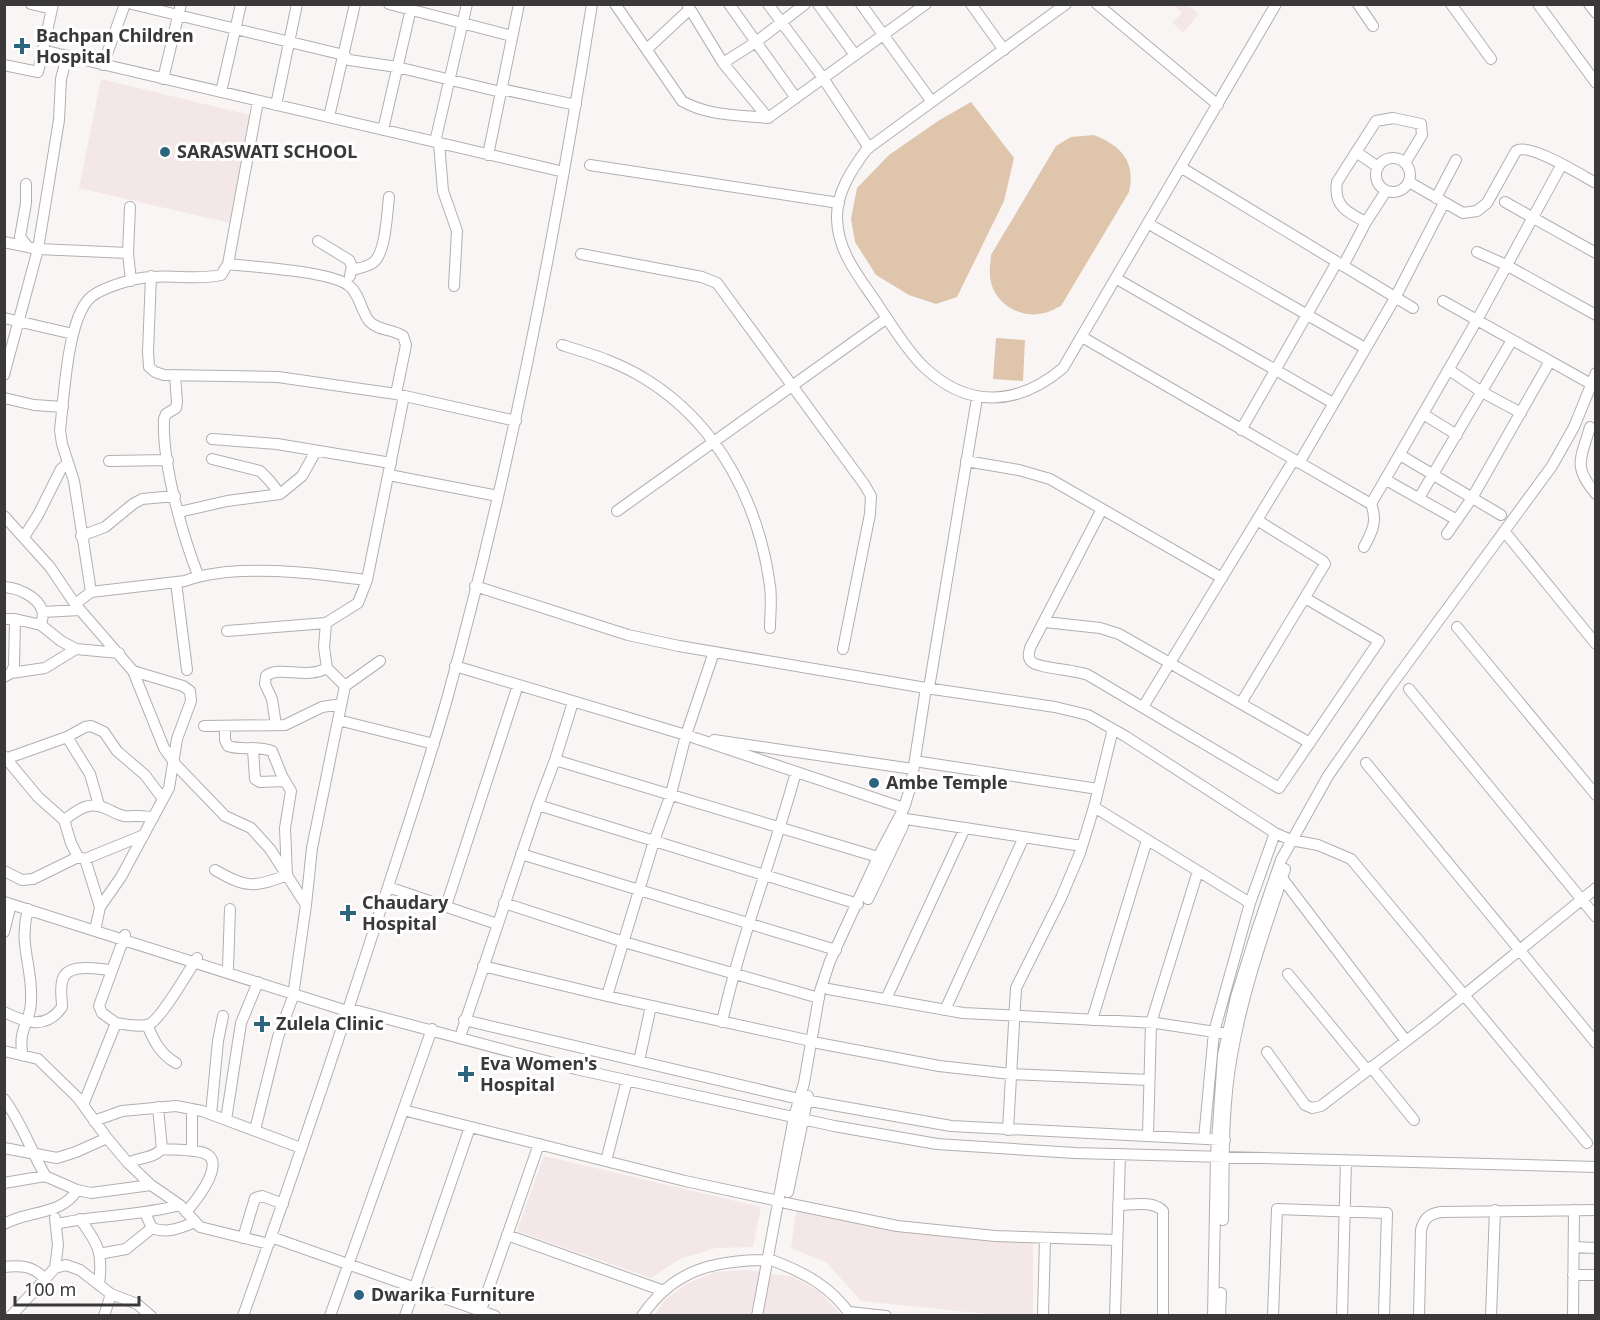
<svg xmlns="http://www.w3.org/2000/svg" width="1600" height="1320" viewBox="0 0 1600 1320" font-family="'Noto Sans',sans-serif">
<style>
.built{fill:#f4e7e8}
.green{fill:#dec5ab}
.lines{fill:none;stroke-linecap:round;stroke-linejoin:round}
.minor-casing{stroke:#b3afb0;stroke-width:12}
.minor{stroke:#fff;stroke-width:10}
.poi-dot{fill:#2d657f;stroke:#fff;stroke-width:2}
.labels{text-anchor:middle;stroke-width:6;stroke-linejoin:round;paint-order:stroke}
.poi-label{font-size:18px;font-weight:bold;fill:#3a3838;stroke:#fff;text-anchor:start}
</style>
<rect width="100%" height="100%" fill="#f9f5f5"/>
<path class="built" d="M1173,5H1188L1199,14L1183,33L1172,22L1182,13Z
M101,79L250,115L234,224L79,188Z
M544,1156L761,1207L753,1247L716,1248L680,1259L651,1278L517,1231Z
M797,1207L1033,1242V1315H997L861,1301L826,1262L791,1248Z
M748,1270L793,1277L820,1292L841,1315L654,1316L665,1300L686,1284L715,1272Z"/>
<path class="green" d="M971,102L1014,158L1004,201L957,297L936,304L909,295L876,275L855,242L851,219L857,188L889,155L938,121Z
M1094,135C1121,146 1136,161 1129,192L1061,306C1056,308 1050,312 1044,313C1018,320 990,300 990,274C989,268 991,261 991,255L1056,146L1071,137Z
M996,338L1025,340L1023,381L993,379Z"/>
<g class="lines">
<g class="minor-casing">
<path id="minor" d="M31,4L52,9
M132,4L344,55L349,60L397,67L501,92
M389,4L512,36
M615,4L682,101C708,116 738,115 768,118L926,4
M687,4L723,63L756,42L805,4
M729,4L796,98
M768,4L823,78L869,148
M818,4L855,55
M861,4L932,102
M971,4L1004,50
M1066,4L867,149C852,169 836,193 837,219C838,253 860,278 878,305C891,324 907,351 924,367C968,409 1018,406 1063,368L1276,4
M1097,4L1218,105
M1358,4L1373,26
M1451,4L1491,59
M1538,4L1596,83
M1589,4L1596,13
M647,49L690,9
M42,50L564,172
M67,56L61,79L59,120L38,249L128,253L130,207
M723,63L768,118
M4,65L38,72L53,4
M103,65L125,4
M163,79L181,4
M501,89L576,105
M221,92L241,4
M276,105L297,4
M329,117L355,4
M383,130L412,4
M435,142L467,4
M439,143L443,191L457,231L454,286
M1356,152L1378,167
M488,155L519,4
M1376 175a17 17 0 1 1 34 0a17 17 0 1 1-34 0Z
M590,165L839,203
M1182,168L1413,308
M1409,182L1463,213L1477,211L1487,203L1516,151C1529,142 1581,175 1596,183
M26,184V203L20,237L28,247
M1386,191L1366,222C1348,213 1333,206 1337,182L1376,121L1393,118L1421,124L1422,135L1405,163
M1436,198L1456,160
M1505,202L1596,253
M1149,224L1365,348
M318,241L349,260L352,266L350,276
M4,242L38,249L4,375
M1477,252L1506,265L1596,315
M128,253L131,281
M581,254L702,277L717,283L864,484L871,496L870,514L843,649
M228,264L258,101
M1343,266L1366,222
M352,270C359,268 368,267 374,262C386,251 387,213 389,197
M151,276L148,352L149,367L155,372L164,375L278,377L396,394
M1117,279L1333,403
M1443,301L1591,384
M4,318L73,334
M1082,337L1371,504C1378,521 1372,532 1364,547
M562,345C591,354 621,363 647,380C719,425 759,504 770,586C772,600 770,614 770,628
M1449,370L1482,392L1521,413
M175,375L177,402L176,408L166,414L164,419C162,463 182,534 198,575
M4,398L34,405L63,407
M1423,414L1457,435
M1590,427C1581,459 1572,466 1596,494
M1241,430L1337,262
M212,439L277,444L391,463
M1400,455L1501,515
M212,459L260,471L269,480L280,494
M109,461L168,460
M966,461L1019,470L1050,479L1222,578
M1299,463L1395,298L1444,203
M389,475L498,496
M1386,480L1457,520
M1419,498L1512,340
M1371,504L1477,320L1562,164
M1102,509L1030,648C1029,653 1027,658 1032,662C1038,668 1076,670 1088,675L1279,788L1379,641L1305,598
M617,511L887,318
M179,512L227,501L280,494L302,476L316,451
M4,516L50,567L75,604L133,671L164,748L176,765L225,816L251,828L270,849L306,905L294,989
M1504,531L1596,644
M1447,534L1472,498L1550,361
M81,536L105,527L133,504L142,499L175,496
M24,537L38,515L61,469L68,463
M176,582L187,670
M475,586L628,635L679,646L926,688L1055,707L1088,715L1125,736L1275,833L1291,840L1318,845L1351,859L1587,1143
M4,587C18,588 37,596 42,610C44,615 42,620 41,625
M91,592L74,481L62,444L60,430C64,398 67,324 88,300C98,288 137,277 152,277C176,275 198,280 221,275L228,264C255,267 328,271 348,285C359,292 361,311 369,321C378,331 393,329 403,336L406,345L396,394L516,421
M75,604L91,592L185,581C199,575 212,574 227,572C274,568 320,574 367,580
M43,612L80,610
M4,619H15L41,625L61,641L76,649L119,653
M1045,622L1100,628L1119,634L1310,743
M1457,627L1596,795
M227,631L326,623
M455,666L686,735L904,808
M11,673L45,668L76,649
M4,677L11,673L14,666L15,619
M345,686L380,661
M929,688L977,398
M1409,689L1596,917
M1241,703L1325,564L1323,561L1257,520
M1143,707L1293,461
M338,720L434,744
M276,725L272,699L265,684L266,676C280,665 306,680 327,668
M204,726L285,725L322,707L341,704
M67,737L90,774L99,805
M714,740L913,769
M253,749L255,779L260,782L284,781
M4,756L38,797L64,820L71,843L78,857L85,859L144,835
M8,758L67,737L85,727L91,726L104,732L117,751L145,775L163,799
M555,760L878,857
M921,762L1098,789
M1366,763L1596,1043
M538,805L858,904
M1094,807L1250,903
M906,819L1082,846
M64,820C78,810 89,800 107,809C112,811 118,815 124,816C134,817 143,814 153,818
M521,854L836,950
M85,859L100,907
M215,870C246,888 254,888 287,875L285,828L291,791L282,776L272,751C258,745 242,751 228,746L225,740V726
M4,871L22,880L33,879L78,857
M1282,878L1406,1041
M388,887L497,924
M868,899L903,826
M4,902L347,1011H358L576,1069L834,1126L937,1144L1075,1153L1596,1167
M504,903L624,942L819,998
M306,905L312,848L345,686L327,668L324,647L326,623L358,603L367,580L404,396
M446,906L518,685
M96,926L100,907L121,877L169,788L177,739L191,701L190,691L183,686L133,671
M4,932L11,904
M483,966L607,996L811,1041
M228,968L230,909
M1288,974L1367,1070
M828,989L963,1013L1156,1023L1228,1034
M607,996L654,841L671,794L686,735L714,652
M886,999L965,828
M945,1010L1024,837
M4,1012C26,1023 46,1030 62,1007C62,999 60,990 62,982C65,962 97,969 110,970
M464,1020L799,1099L951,1126L1225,1140
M1092,1020L1147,840
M722,1022C741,937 773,856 796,772
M116,1023C126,1024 141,1028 150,1024C162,1017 188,972 197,958
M147,1025C154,1041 160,1054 176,1063
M460,1037L538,805L555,760L573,702
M818,1043L939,1066L1011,1074L1149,1080
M4,1051L38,1059L78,1098L107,1138L128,1163L151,1185
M1267,1052L1305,1105L1312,1108L1321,1106L1431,1022L1596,888
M22,1055C22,1047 20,1039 23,1032C26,1020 31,1014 31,1001C33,966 18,946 28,909
M639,1061L651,1006
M1371,1067L1414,1120
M4,1099C22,1123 31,1151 46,1177
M83,1105L116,1023L102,1013L99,1006L125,935
M403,1110L685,1181L779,1201
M211,1114L218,1041L223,1016
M226,1120L241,1023L258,982
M94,1121L122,1111L176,1106L202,1111L301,1148
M255,1130L278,1037L294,994
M1008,1130L1016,988L1061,898L1080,853L1094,807L1113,729
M1148,1136L1151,1023L1198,871
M1204,1139L1214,1032L1250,903L1275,833
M4,1148L57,1158L76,1152L107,1138
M162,1149C173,1150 200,1149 208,1155C224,1167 194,1203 186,1212
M192,1151V1109
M606,1161L627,1080
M128,1163C140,1157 152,1159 162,1149L158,1107
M4,1183L45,1176L77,1190L91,1193L151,1185L180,1205L200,1227L269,1244
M788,1192L808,1096
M786,1203L897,1226L995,1236L1117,1240
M1118,1205C1132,1205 1153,1200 1163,1211V1316
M145,1213L152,1228C167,1234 180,1228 195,1222
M80,1219C99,1245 103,1253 99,1285
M1223,1220C1224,1166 1222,1109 1232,1055C1243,991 1265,930 1285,869
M4,1224C27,1210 62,1216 77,1190
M56,1224C97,1215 140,1216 180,1205
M507,1235L664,1291
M271,1237L495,1316
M243,1238L255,1198L262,1196L283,1204
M1574,1247L1596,1248
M99,1254L126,1249L152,1228
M774,1261C805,1273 832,1287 851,1316
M4,1267C21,1265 33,1266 44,1278
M55,1268L58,1245L55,1218
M1573,1275H1596
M849,1312L886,1316
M11,1316L55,1268L66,1265L80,1270L111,1294L137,1304L151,1316
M104,1316L111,1294
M243,1316C289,1187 333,1057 375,927C399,852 425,776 447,699C510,471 555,238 592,4
M330,1316L432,1029
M405,1316L470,1127
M479,1316L539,1144
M642,1316C674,1269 715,1260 768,1260
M757,1316L794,1117L804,1083L820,991L830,961L878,857L904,808L911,785L926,688
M1043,1316L1045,1238
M1115,1316L1120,1154
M1213,1316L1216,1156L1223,1055L1236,997L1257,930L1281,860L1328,776L1387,691L1552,466L1574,427L1596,373
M1220,1316L1221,1293
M1273,1316L1277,1209L1387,1213L1384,1316
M1342,1316L1346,1160
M1419,1316L1421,1230C1424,1218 1429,1214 1441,1212L1596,1210
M1491,1316L1495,1210
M1573,1316L1574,1210"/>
</g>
<use href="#minor" class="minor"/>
</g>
<g class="poi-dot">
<path d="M19 37h6v6h6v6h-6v6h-6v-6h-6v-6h6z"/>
<circle cx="165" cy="152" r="6"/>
<circle cx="874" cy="783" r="6"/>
<path d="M345 904h6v6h6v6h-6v6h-6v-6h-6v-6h6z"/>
<path d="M259 1015h6v6h6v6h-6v6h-6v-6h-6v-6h6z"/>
<path d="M463 1065h6v6h6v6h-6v6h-6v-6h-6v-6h6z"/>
<circle cx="359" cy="1295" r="6"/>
</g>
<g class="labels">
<g class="poi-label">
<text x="36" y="42">Bachpan Children<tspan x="36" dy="21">Hospital</tspan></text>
<text x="177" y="158">SARASWATI SCHOOL</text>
<text x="886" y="789">Ambe Temple</text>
<text x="362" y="909">Chaudary<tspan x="362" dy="21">Hospital</tspan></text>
<text x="276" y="1030">Zulela Clinic</text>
<text x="480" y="1070">Eva Women's<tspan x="480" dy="21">Hospital</tspan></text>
<text x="371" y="1301">Dwarika Furniture</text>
</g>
</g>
<rect width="1600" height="1320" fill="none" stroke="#3a3838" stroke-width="12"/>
<path d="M15 1296v9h124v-9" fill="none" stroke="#3a3838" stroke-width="3"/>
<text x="24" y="1296" font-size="18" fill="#3a3838" stroke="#ffffff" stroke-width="4.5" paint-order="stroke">100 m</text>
</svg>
